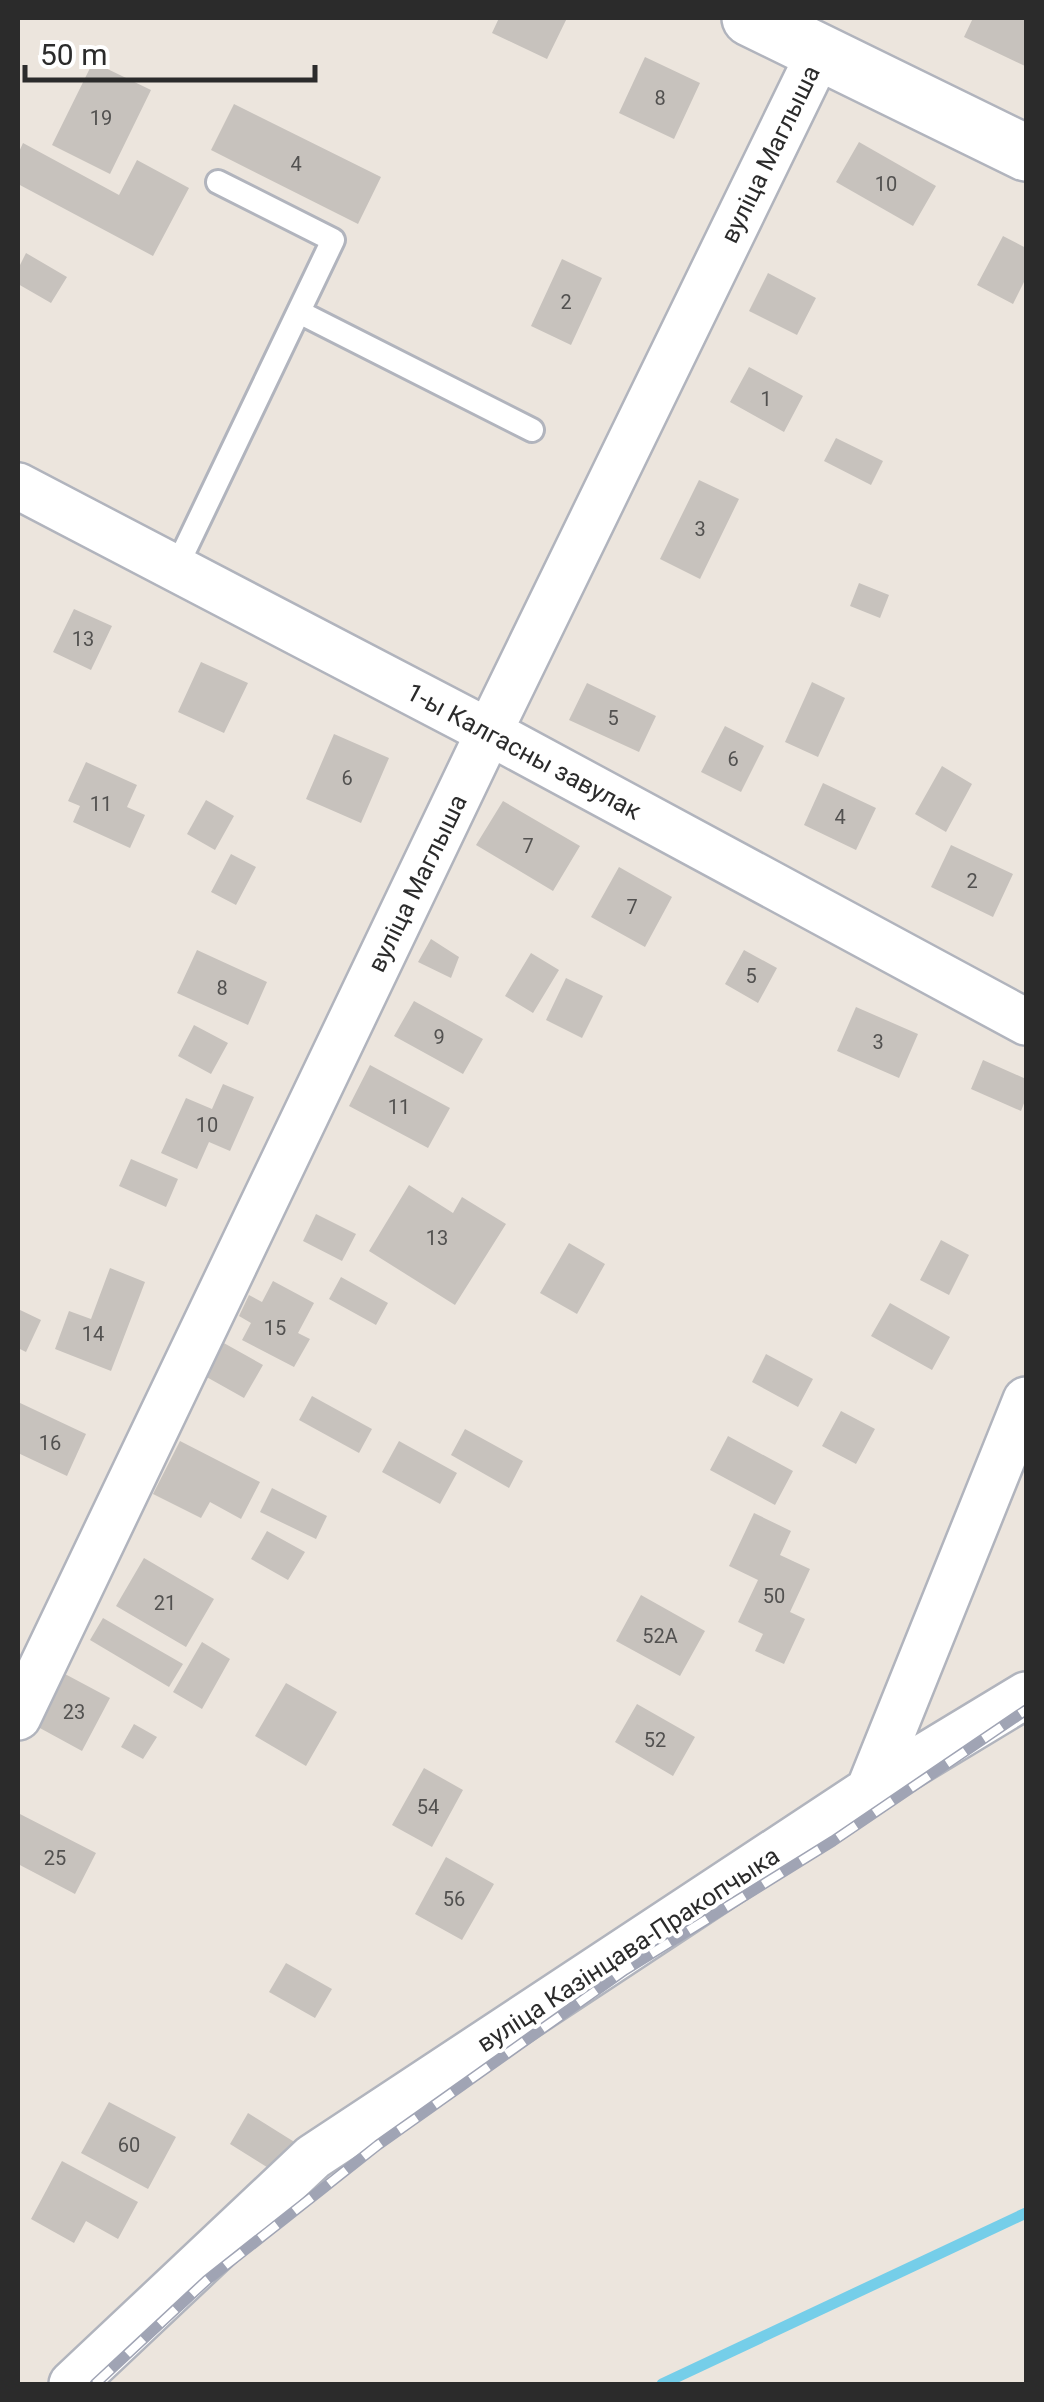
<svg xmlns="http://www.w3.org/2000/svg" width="1044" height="2402" viewBox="0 0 1044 2402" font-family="Roboto,sans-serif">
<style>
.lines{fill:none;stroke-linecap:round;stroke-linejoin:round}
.stream{stroke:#75cee9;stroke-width:11}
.building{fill:#c7c2bd}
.lane-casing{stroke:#b1b4bd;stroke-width:28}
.street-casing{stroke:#b1b4bd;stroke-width:50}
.secondary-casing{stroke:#b1b4bd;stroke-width:60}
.lane{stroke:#fff;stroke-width:22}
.street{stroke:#fff;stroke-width:45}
.secondary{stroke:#fff;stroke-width:55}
.rail-casing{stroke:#a0a4b4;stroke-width:11}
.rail{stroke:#fff;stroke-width:8;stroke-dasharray:22;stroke-linecap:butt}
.labels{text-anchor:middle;stroke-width:8;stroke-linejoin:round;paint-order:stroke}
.number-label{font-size:20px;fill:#525150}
.street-label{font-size:25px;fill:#2b2b2b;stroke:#fff}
</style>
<rect width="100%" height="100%" fill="#ece5dd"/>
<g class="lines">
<path class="stream" d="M662,2384L1026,2213"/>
</g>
<path class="building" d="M499,18H567L547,59L492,33Z
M973,18L1026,20L1025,66L964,37Z
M645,57L700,83L674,139L619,113Z
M93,62L151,90L110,174L52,145Z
M234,104L381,177L358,224L211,150Z
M859,142L936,186L913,226L836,182Z
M23,143L119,195L137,160L189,188L153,256L18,184V154Z
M1003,236L1026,248V278L1013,304L977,285Z
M26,253L67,277L51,303L18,284V269Z
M562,259L602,278L571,345L531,326Z
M768,273L816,298L797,335L749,311Z
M749,367L803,396L784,432L730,402Z
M836,438L883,461L871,485L824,461Z
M699,480L739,499L700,579L660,559Z
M859,583L889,595L880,618L850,606Z
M74,609L112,626L91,670L53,652Z
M201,662L248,683L224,733L178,712Z
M812,682L845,698L818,757L785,742Z
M587,683L656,716L639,752L569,720Z
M725,726L764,746L741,792L701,772Z
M334,734L389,758L361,823L306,799Z
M86,762L137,785L127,807L145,815L130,848L73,822L80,806L68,801Z
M942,766L972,784L946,832L915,814Z
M823,783L876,808L856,850L804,825Z
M206,800L234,816L215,850L187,834Z
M503,801L580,846L553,891L476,845Z
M951,845L1013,874L993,917L931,887Z
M231,854L256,867L236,905L211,892Z
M619,867L672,897L645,947L591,917Z
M431,939L459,957L451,978L418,962Z
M197,950L267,982L248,1025L177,993Z
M744,950L777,968L758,1003L725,984Z
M531,953L559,970L533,1013L505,996Z
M566,978L603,996L582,1038L546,1020Z
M414,1001L483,1039L463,1074L394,1036Z
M856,1007L918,1034L899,1078L837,1051Z
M194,1025L228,1043L211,1074L178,1056Z
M983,1060L1026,1079V1098L1021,1111L971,1089Z
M370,1065L450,1108L428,1148L349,1106Z
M223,1084L254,1097L230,1151L209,1142L197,1169L161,1153L186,1098L212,1109Z
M131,1159L178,1179L166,1207L119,1186Z
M409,1185L453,1213L462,1197L506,1224L455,1305L369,1251Z
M316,1214L356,1234L342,1261L303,1241Z
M941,1240L969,1255L949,1295L920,1280Z
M569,1243L605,1264L577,1314L540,1293Z
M110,1268L145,1282L111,1371L55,1349L69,1311L91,1319Z
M341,1277L388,1303L376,1325L329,1299Z
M273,1281L314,1303L298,1333L310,1339L294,1367L242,1340L251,1323L239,1316L249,1295L262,1302Z
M890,1303L950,1337L932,1370L871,1336Z
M18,1309L41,1320L26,1352L18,1348Z
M222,1342L263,1365L244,1398L203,1375Z
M766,1354L813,1379L798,1407L752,1382Z
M312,1396L372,1429L359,1453L299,1420Z
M18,1402L86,1434L67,1476L18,1453Z
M841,1411L875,1429L856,1464L822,1446Z
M465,1429L523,1461L509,1488L451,1455Z
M728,1436L793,1471L775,1505L710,1470Z
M180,1441L260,1482L241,1519L210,1502L201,1518L153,1494Z
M399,1441L457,1473L440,1504L382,1472Z
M272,1488L327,1516L316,1539L260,1512Z
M754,1513L791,1531L780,1555L810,1569L790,1612L805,1619L784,1664L755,1651L763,1634L738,1622L758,1580L729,1566Z
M267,1531L305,1552L288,1580L251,1559Z
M144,1558L214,1599L186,1647L116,1606Z
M641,1595L705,1631L680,1676L616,1641Z
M103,1618L183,1664L169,1687L90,1640Z
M202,1642L230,1659L202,1709L173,1692Z
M65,1674L110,1698L82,1751L38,1727Z
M286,1683L337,1712L306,1766L255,1736Z
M637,1704L695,1737L673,1776L615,1742Z
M134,1724L157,1737L143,1759L121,1747Z
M424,1768L463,1790L432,1847L392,1825Z
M18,1813L96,1853L75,1894L18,1864Z
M446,1857L494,1884L462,1940L415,1914Z
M286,1963L332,1989L315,2018L269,1992Z
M109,2102L176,2137L148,2189L81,2153Z
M248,2113L296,2143L278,2174L230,2144Z
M62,2161L138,2202L118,2239L86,2221L74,2243L31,2219Z"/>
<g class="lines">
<g class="lane-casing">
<path id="lane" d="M299,312L532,430
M176,568L333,240L218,182"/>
</g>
<g class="street-casing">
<path id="street" d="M18,486L489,732L1026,1022
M18,1717L489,732L820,52
M869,1790L1026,1695
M72,2384L313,2157L869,1790L1026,1400"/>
</g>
<g class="secondary-casing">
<path id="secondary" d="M750,18L1026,153"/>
</g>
<use href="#lane" class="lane"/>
<use href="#street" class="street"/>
<use href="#secondary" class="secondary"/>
<g class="rail-casing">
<path id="rail" d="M95,2384L207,2280L378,2145L625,1970L833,1841L1026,1710"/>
</g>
<use href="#rail" class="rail"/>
</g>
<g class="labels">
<g class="number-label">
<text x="660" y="105">8</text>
<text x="101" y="125">19</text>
<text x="296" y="171">4</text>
<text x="886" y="191">10</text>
<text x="566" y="309">2</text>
<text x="766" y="406">1</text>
<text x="700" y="536">3</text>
<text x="83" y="646">13</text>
<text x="613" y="725">5</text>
<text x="733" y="766">6</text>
<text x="347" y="785">6</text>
<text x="101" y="811">11</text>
<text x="840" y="824">4</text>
<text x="528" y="853">7</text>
<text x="972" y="888">2</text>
<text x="632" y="914">7</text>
<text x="751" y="983">5</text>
<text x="222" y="995">8</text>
<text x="439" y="1044">9</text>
<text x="878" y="1049">3</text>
<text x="399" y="1114">11</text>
<text x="207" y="1132">10</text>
<text x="437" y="1245">13</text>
<text x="275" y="1335">15</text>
<text x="93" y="1341">14</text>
<text x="50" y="1450">16</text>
<text x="774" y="1603">50</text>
<text x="165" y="1610">21</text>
<text x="660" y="1643">52А</text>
<text x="74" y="1719">23</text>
<text x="655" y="1747">52</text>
<text x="428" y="1814">54</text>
<text x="55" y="1865">25</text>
<text x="454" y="1906">56</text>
<text x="129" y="2152">60</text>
</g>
<g class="street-label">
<text transform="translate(770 154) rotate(-64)" y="9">вуліца Маглыша</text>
<text transform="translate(524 751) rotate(28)" y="9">1-ы Калгасны завулак</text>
<text transform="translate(417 883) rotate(-64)" y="9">вуліца Маглыша</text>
<text transform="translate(628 1949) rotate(-33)" y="9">вуліца Казінцава-Пракопчыка</text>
</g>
</g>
<rect width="1044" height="2402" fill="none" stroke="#2b2b2b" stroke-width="40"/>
<path d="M25 65v15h290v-15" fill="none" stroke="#2b2b2b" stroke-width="5"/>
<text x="40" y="65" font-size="30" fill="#2b2b2b" stroke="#ffffff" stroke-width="8" paint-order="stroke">50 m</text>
</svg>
